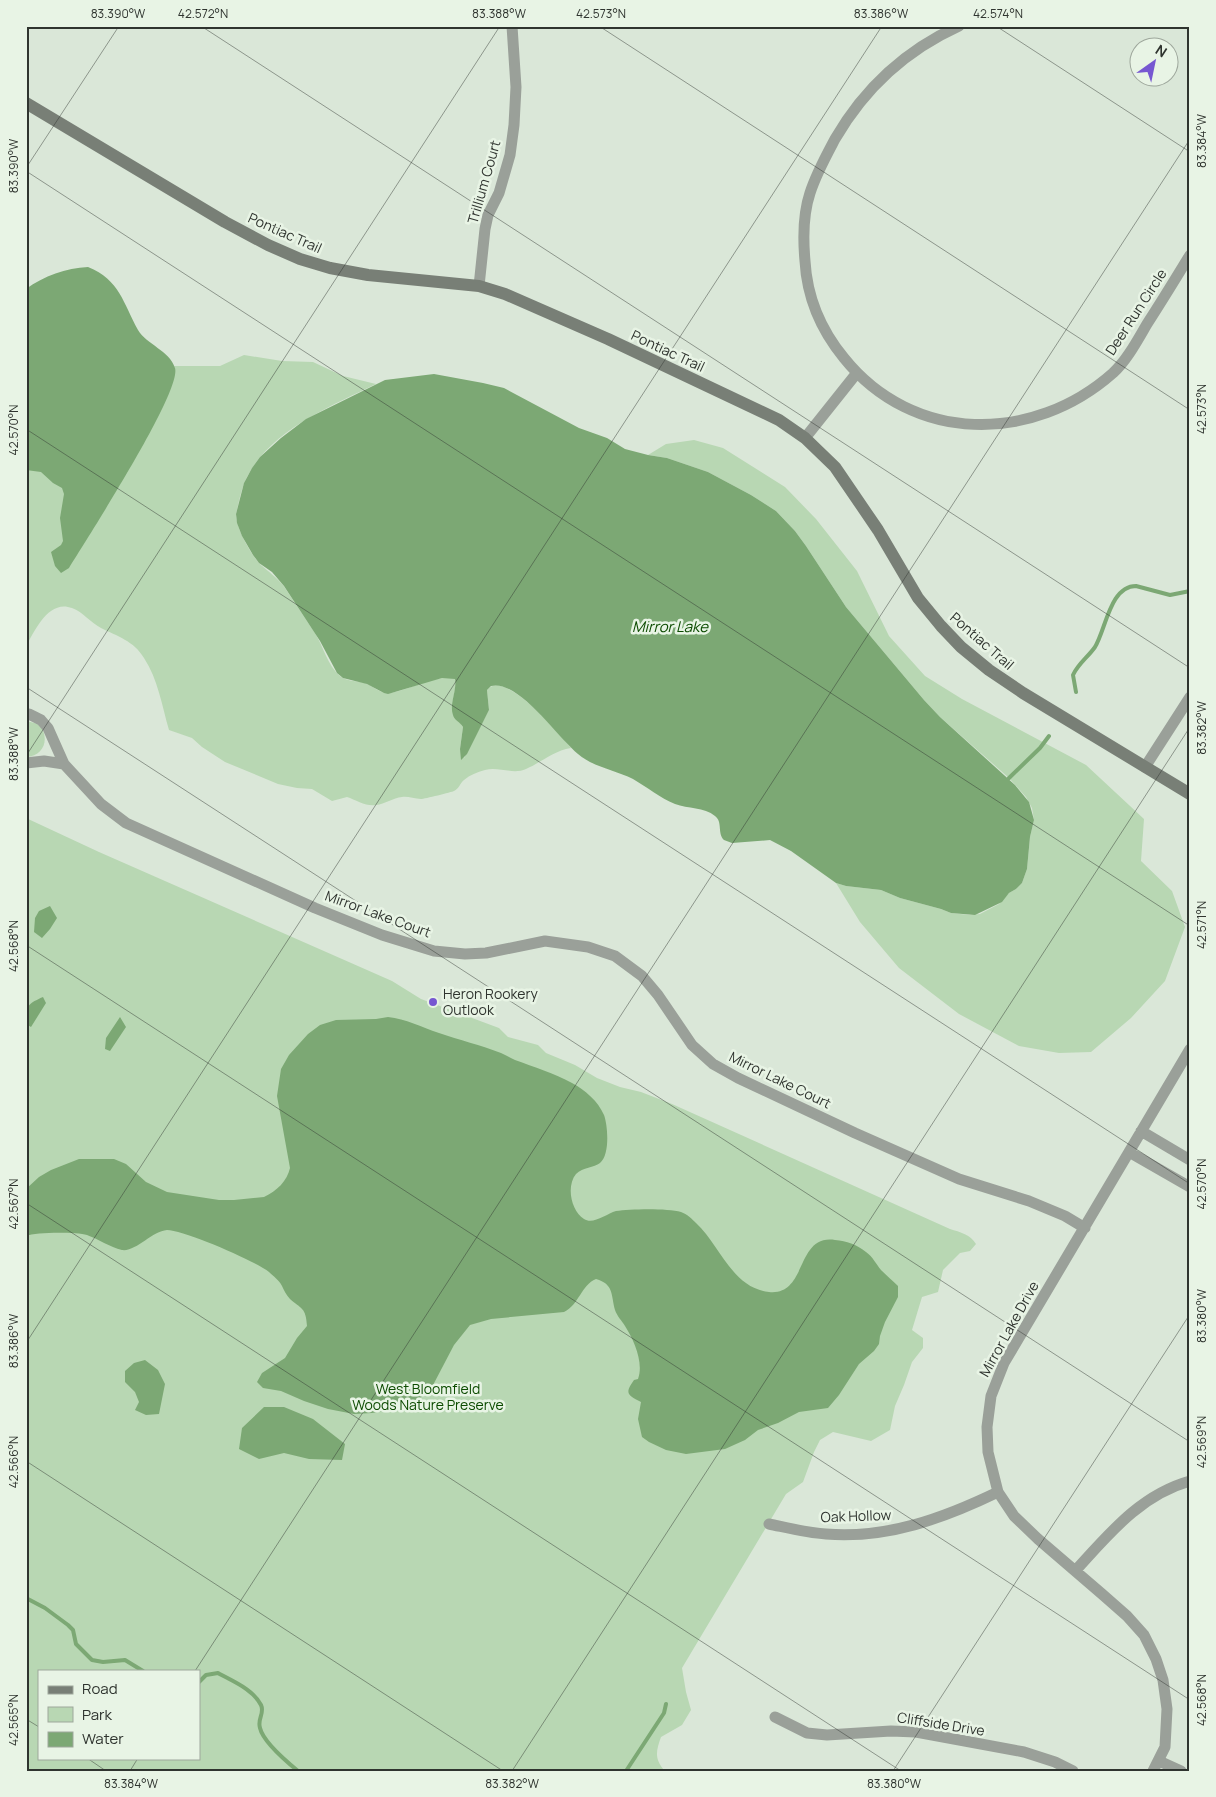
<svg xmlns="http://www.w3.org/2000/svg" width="1216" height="1797" viewBox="0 0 1216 1797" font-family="Manrope,sans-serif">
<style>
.green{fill:#b8d7b3;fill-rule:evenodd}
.water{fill:#7ca874}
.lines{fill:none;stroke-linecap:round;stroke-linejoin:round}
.stream{stroke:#7ca874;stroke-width:4}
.street{stroke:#9aa099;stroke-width:11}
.secondary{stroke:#787f76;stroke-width:12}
.ticks{fill:none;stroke:#2f342f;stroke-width:1;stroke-opacity:0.45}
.poi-dot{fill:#7657d1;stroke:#e8f4e5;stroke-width:2}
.labels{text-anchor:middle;stroke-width:5;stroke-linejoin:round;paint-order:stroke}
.street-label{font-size:14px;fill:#2f342f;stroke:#e8f4e5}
.poi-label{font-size:14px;fill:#2f342f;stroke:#e8f4e5;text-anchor:start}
.park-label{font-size:14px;fill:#0c4b00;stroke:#e8f4e5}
.water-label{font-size:15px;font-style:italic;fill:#0c4b00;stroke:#e8f4e5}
.neatline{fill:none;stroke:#2f342f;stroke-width:2}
.ticks-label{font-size:12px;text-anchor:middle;fill:#2f342f}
</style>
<rect width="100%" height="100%" fill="#dae7d8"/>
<path class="green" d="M244,355L282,361L313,362L343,376L376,384C331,406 271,430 247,477C241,489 239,502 236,514C236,528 251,555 261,565C269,572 276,577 283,585C294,601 304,617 315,633C323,646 328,666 340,676C346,681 357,681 365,683C371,685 376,690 382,692C397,698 438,671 455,679C457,690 451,702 452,709C454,716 459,721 463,727L460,749L464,758L489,710L487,690C505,668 560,735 571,748C553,751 542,762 526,769C513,775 498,766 485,770C477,772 470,775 464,780C460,783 459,789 454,791C452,792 424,799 421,799C414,799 408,796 402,797C393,798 385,804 376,805C367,807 356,800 347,797L332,801L312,789L297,788L278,784L225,762L202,747L192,738L169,730C162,706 158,679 144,658C134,641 117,636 101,628C91,623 83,612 72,608C49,599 35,630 26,646V386L151,429L165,401L175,369L174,366H220Z
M694,440L723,448L785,487L816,519L857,571L889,636L925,676L962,699L1086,765L1144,819L1141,861L1172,891L1185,927L1165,981L1131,1018L1091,1052L1059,1053L1019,1046L959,1014L899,968L860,922L836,883L846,886L881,890L900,898L941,909L951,913L970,915L980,914L999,904L1009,893L1016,889L1022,883L1027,869L1030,837L1034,820L1032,808L1026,797L1009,778L940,717L924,700L846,607L806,546L795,531L776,511L751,495L708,472L667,458L648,455L666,444Z
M26,721L39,724C50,737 45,756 26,757Z
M26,818L99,852L392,981L421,999L499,1028L508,1037L538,1045L546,1053L575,1065L597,1078L620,1087L641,1092L672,1104L950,1229C960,1232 971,1235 976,1244L970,1251L960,1253L943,1270L938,1292L922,1297L912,1330L923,1338V1348L912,1362L904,1385L895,1406L890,1430L871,1441L833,1432L820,1440L814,1452L803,1482L786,1494L682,1668L686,1692L691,1710L682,1725L661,1737C656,1751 654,1759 665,1771H26ZM39,1671H199V1758H39Z"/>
<path class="water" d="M88,267C120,280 123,303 138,330C147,345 169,350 175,368C182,392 86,540 69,568L61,573L55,566L51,552L61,545L63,541L60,518L64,494L62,488L53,483L41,472L26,470V289C44,276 66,268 88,267Z
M434,374L483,383L504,388L579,428L607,438L625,449L648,455L667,458L708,472L751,495L776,511L795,531L806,546L846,607L924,700L940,717L1015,785L1029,802L1034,820L1030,837L1027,869L1022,883L1016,889L1009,893L1002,902L975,915L951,913L941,909L900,898L881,890L846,886L836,883L791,851L770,840L732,843L724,840C717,833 723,822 715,816C704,807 688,809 675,804C660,798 647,787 633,779C615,770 593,767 578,754C558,738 518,679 491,686L487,690L489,710L467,754L461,760L460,749L463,727C460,722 454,720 453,715C449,704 457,691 455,679L442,678L388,694L384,693L367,684L343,678L337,673L320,641L284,586L272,572L259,563L253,555L242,536L237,523L236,514L244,483L252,468L260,457L281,438L306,419L385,380Z
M50,906L57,918L50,929L42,938L34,932L35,918L39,911Z
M43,997L46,1003L31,1027L26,1024C26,1006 27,1004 43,997Z
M120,1017L126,1027L110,1051L105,1049L106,1038Z
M388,1017C406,1019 421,1027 439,1033C459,1040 481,1045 501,1053C506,1055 510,1058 515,1060C534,1067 554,1073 572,1083C585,1090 598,1101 604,1115C608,1126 610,1155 600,1163C594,1168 583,1167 576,1174C566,1186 571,1211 584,1219C593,1225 606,1214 616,1211C630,1209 667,1208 681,1212C687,1214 692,1219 696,1223C720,1245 732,1288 769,1292C808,1296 795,1234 835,1240C847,1241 856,1244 866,1252C873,1257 876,1264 881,1270C886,1275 892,1280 898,1286V1297L885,1322L880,1336L879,1344L874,1351L859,1364L839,1395L828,1408L799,1412L778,1423L758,1430L745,1440L725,1449L686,1454L666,1450L649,1442L642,1437L638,1419L641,1402C628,1395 624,1394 634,1380L638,1379C644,1363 634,1340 625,1326C622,1321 617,1316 615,1310C611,1295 614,1284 596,1279C581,1285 579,1305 564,1312L491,1319L470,1325L454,1345L432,1387L424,1395L415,1402L394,1409L372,1413L354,1414L328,1409L304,1401L281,1391L263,1388L257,1382L262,1373L285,1358L297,1338L307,1326C306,1307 301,1309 290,1299C286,1295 284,1290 282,1286C279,1280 273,1276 269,1272C255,1261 184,1230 167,1230C152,1231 136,1252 122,1250C110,1247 98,1239 87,1235C76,1232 36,1232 26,1236V1189L39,1177L51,1170L79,1159H114L126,1164L146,1182L167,1192L219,1200H234L264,1197C277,1191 287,1181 290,1168L277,1096L281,1069L289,1055L308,1034L320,1025L336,1020L376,1019Z
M145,1360L158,1370L165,1384L159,1414L146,1415L135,1410L139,1402L135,1392L125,1382V1371L134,1363Z
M264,1407H284L313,1419L345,1444L342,1460L309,1459L284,1453L259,1459L239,1449L242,1428Z"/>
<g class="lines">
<path class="stream" d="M1076,692L1073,675C1078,664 1088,657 1095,647C1106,629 1110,586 1136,586L1170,595L1190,591
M1009,778L1040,748L1049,736
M26,1598L45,1608L68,1625L73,1630L76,1644L92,1660L103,1662L125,1660L143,1671
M199,1682L206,1675L218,1673C232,1681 253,1689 261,1705C265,1713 257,1719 260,1728C263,1741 287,1762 298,1771
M626,1771L664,1713L666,1704"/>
<path class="street" d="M959,26C906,50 864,89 835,139C826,156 816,174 810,193C803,214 803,239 805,261C807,297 821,330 844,358C913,444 1033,444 1113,373C1127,360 1137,341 1147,324C1162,301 1176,278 1190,255
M479,286L485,229L488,215L499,193L510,155L514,125L516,87L512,26
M805,438L856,374
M26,715L29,714L41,720L48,728L64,764L101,804L126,823L315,908L382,935L434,951L465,954L486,953L545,941L588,947L615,956L642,976L658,995L692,1045L713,1064L738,1078L855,1133L959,1179L1029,1201L1065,1216L1085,1228
M26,763L44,761L64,764
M1145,767L1190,697
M1141,1131L1190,1160
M1129,1152L1190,1187
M769,1524C788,1528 807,1533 826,1534C888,1539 944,1518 998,1492
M1075,1571C1109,1534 1140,1495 1190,1481
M775,1717L807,1733L827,1735L891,1731L916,1732L1024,1752L1055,1762L1073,1771
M1159,1761L1181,1771
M1153,1771L1165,1747L1167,1709L1163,1680L1156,1659L1144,1635L1127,1616L1102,1594L1038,1539L1014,1516L998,1492L988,1452L987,1427L991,1396L1004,1363L1190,1049"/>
<path class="secondary" d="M26,103L225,222L268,245L300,259L330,268L368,275L479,286L505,294L608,339L779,420L805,438L835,467L878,530L918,598L941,626L961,647L989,670L1023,693L1190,794"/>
</g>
<path class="ticks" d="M201,26L1190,668M599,26L1190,410M996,26L1190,152M26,168L119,26M26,171L1190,926M26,429L1190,1184M26,687L1190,1442M26,756L500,26M26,945L1190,1700M26,1203L901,1771M26,1343L882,26M26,1461L503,1771M195,1671L1190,139M26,1719L39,1727M87,1758L106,1771M130,1771L138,1758M512,1771L1190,727M893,1771L1190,1314"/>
<circle class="poi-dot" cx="433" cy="1002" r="5"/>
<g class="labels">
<g class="street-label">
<text transform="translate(484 182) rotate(-74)" y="5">Trillium Court</text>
<text transform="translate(285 233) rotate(24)" y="5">Pontiac Trail</text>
<text transform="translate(1136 312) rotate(-57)" y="5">Deer Run Circle</text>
<text transform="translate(668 351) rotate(25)" y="5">Pontiac Trail</text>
<text transform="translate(982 641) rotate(41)" y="5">Pontiac Trail</text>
<text transform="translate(378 914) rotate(20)" y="5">Mirror Lake Court</text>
<text transform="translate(780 1080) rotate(26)" y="5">Mirror Lake Court</text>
<text transform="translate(1009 1329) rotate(-61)" y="5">Mirror Lake Drive</text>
<text transform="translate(856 1516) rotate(-2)" y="5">Oak Hollow</text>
<text transform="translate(941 1724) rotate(9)" y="5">Cliffside Drive</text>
</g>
<g class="poi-label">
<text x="443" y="999">Heron Rookery<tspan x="443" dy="16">Outlook</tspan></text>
</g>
<g class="park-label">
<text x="428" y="1394">West Bloomfield<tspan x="428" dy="16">Woods Nature Preserve</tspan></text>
</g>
<g class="water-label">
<text x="670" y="632">Mirror Lake</text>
</g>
</g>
<rect width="1216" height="1797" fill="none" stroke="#e8f4e5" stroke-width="55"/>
<rect x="38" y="1670" width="162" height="90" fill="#e8f4e5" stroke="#9ea79c"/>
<rect x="48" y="1686" width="25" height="8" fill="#787f76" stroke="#9ea79c"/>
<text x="82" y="1694" font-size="15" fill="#2f342f">Road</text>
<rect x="48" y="1707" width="25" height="15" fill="#b8d7b3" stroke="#9ea79c"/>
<text x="82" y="1720" font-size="15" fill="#2f342f">Park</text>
<rect x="48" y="1732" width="25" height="15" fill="#7ca874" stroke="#9ea79c"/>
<text x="82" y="1744" font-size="15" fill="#2f342f">Water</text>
<g transform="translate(1154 62) rotate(33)"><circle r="24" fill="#e8f4e5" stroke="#9ea79c"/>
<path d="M0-4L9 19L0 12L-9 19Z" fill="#7657d1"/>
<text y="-8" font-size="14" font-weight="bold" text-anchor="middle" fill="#2f342f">N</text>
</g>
<rect x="28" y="28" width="1160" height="1742" class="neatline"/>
<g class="ticks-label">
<text x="118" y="18">83.390°W</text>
<text x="203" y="18">42.572°N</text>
<text x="499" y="18">83.388°W</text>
<text x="601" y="18">42.573°N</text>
<text x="881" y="18">83.386°W</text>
<text x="998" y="18">42.574°N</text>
<text transform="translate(1202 141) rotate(-90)" y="4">83.384°W</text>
<text transform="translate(14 166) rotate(-90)" y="4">83.390°W</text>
<text transform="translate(1202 409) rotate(-90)" y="4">42.573°N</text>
<text transform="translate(14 430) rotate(-90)" y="4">42.570°N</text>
<text transform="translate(1202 728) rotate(-90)" y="4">83.382°W</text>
<text transform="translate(14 754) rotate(-90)" y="4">83.388°W</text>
<text transform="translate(1202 925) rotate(-90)" y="4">42.571°N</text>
<text transform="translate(14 946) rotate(-90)" y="4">42.568°N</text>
<text transform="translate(1202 1184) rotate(-90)" y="4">42.570°N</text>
<text transform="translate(14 1204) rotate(-90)" y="4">42.567°N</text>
<text transform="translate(1202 1316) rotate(-90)" y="4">83.380°W</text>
<text transform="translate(14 1341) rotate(-90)" y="4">83.386°W</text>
<text transform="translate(1202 1442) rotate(-90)" y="4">42.569°N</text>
<text transform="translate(14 1462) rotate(-90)" y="4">42.566°N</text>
<text transform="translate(1202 1700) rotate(-90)" y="4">42.568°N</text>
<text transform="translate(14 1720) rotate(-90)" y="4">42.565°N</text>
<text x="131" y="1788">83.384°W</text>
<text x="512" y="1788">83.382°W</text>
<text x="894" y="1788">83.380°W</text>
</g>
</svg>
